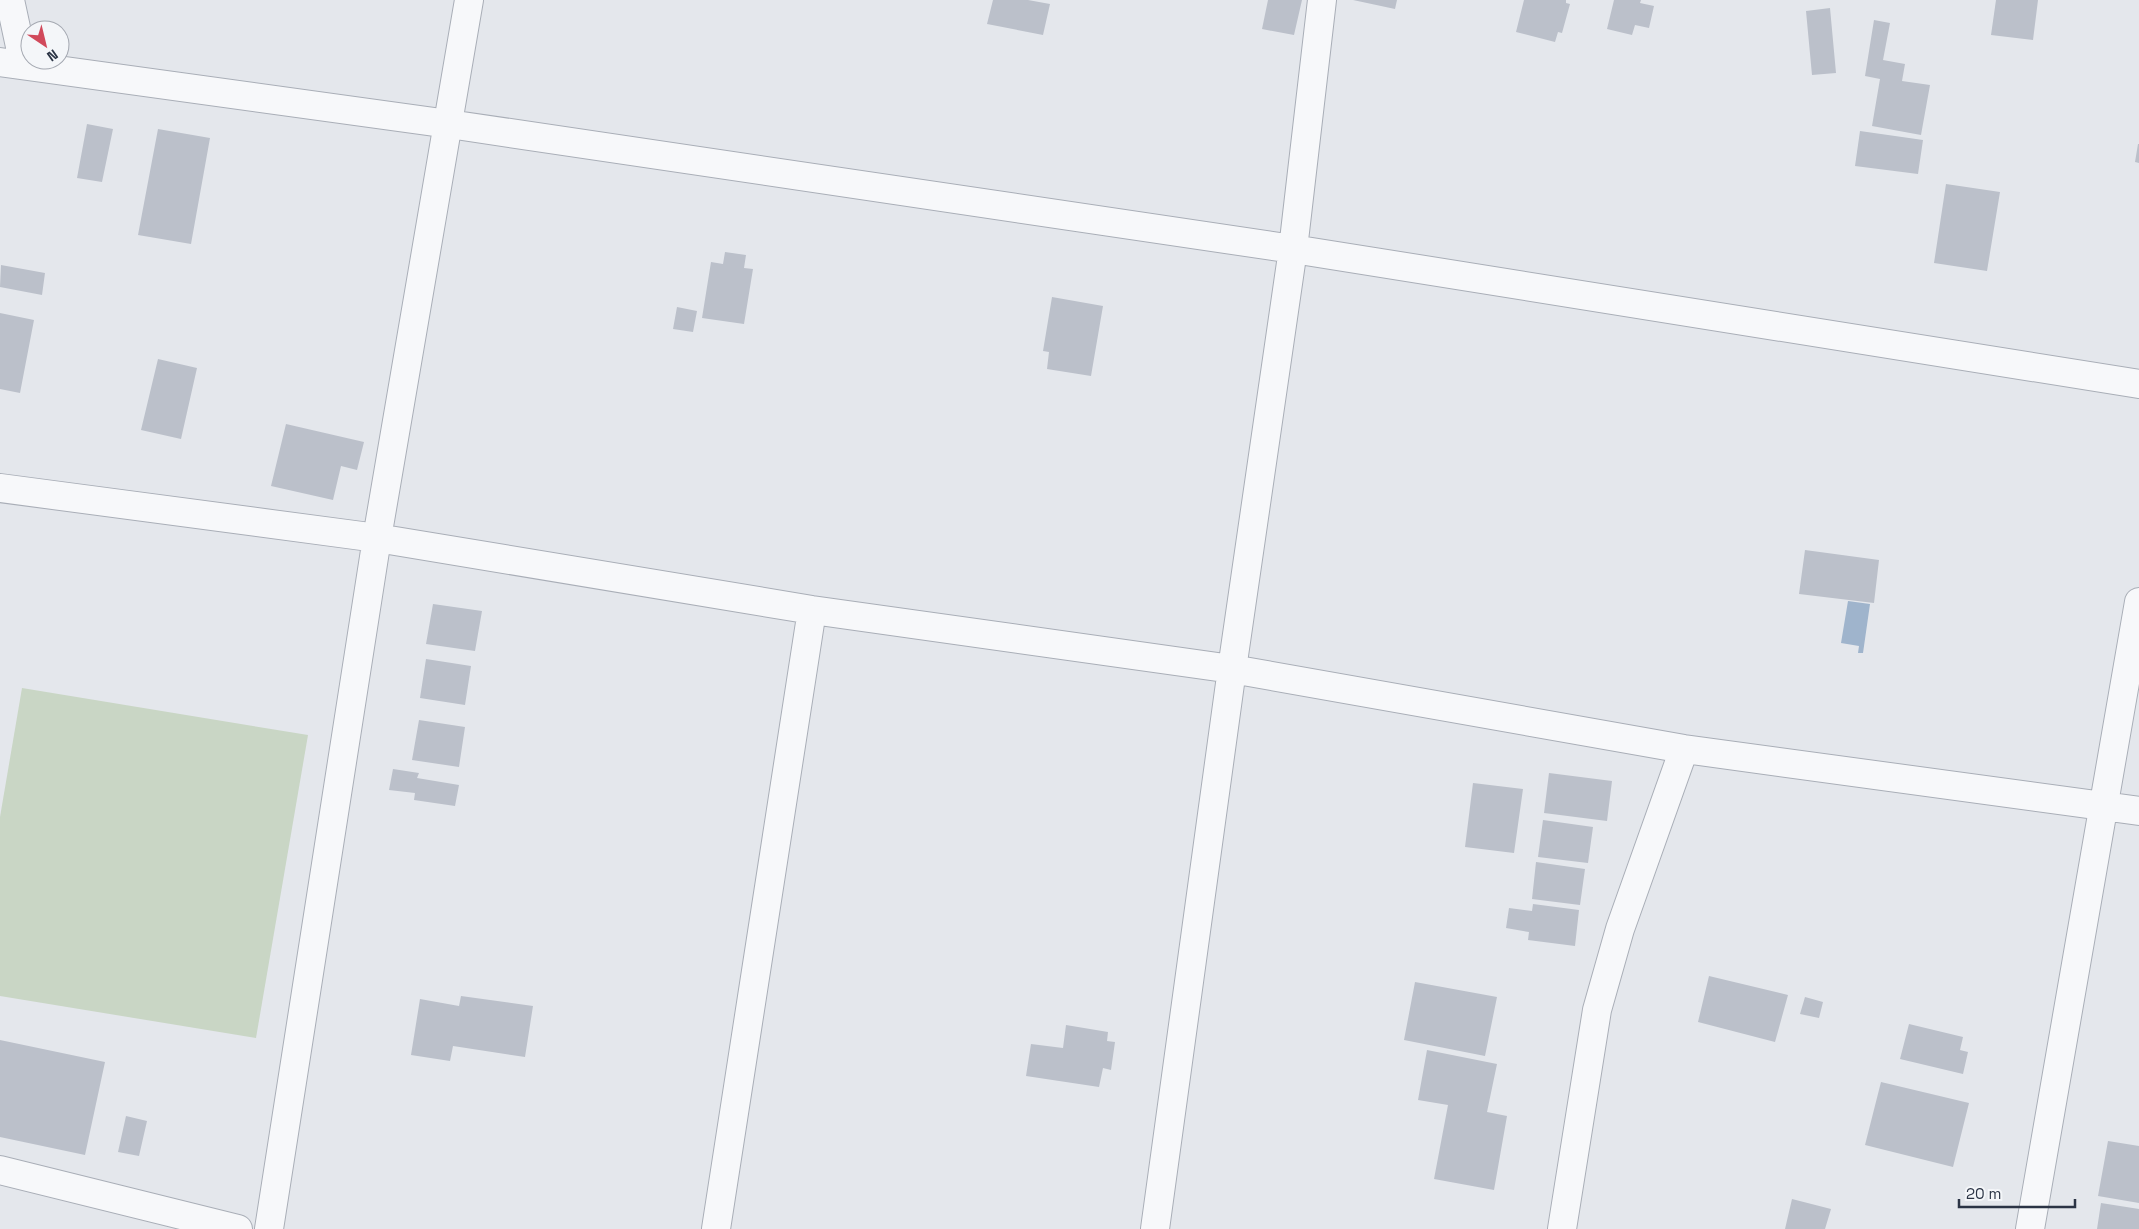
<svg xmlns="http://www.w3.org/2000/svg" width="2139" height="1229" viewBox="0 0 2139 1229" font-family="'Space Grotesk',sans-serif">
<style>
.green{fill:#c9d6c5}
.water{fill:#9fb4cc}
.building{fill:#bbc0ca}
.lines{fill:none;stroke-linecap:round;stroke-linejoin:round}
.minor-casing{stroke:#a9aeb7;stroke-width:30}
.minor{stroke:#f7f8fa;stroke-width:28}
</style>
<rect width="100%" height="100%" fill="#e4e7ec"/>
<path class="green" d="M22,688L308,735L256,1038L0,996V817Z"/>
<path class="water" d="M1848,601L1870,604L1863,653H1858L1859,646L1841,643Z"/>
<path class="building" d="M993,0H1028L1050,4L1043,35L987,24Z
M1268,0H1302L1294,35L1262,29Z
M1353,0H1397L1395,9Z
M1524,0H1566V3L1570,4L1562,33L1558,32L1555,42L1516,32Z
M1614,0H1641L1640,3L1654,6L1649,28L1635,25L1632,35L1607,29Z
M1996,0H2038L2033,40L1991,35Z
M1830,8L1836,73L1812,75L1806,11Z
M1874,20L1890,23L1883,60L1905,64L1902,81L1930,85L1921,135L1872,126L1880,79L1865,76Z
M87,124L113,129L102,182L77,178Z
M158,129L210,138L191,244L138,235Z
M1860,131L1923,140L1918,174L1855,166Z
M2138,144H2139V163L2135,162Z
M1946,184L2000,192L1987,271L1934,263Z
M725,252L746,255L744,268L753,269L744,324L702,318L711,262L723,264Z
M1,265L45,273L42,295L0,287Z
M1052,297L1103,306L1091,376L1047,369L1049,352L1043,351Z
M677,307L697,311L693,332L673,329Z
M0,313L34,320L20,393L0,389Z
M158,359L197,368L181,439L141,430Z
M286,424L364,442L357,470L341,466L333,500L271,486Z
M1805,550L1879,560L1874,603L1799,594Z
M433,604L482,611L475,651L426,644Z
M426,659L471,666L465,705L420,698Z
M419,720L465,727L459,767L412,760Z
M393,769L419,773L417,778L459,785L455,806L414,800L415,793L389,790Z
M1549,773L1612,781L1607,821L1544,813Z
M1473,783L1523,789L1514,853L1465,847Z
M1543,820L1593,827L1588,863L1538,857Z
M1536,862L1585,869L1580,905L1532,899Z
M1533,904L1579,910L1575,946L1528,940L1529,932L1506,928L1509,908L1532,911Z
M1709,976L1788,995L1775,1042L1698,1022Z
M1415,982L1497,997L1485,1056L1404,1040Z
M461,996L533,1006L525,1057L453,1046L450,1061L411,1055L420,999L459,1006Z
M1805,997L1823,1002L1819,1018L1800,1014Z
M1909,1024L1963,1037L1960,1050L1968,1052L1963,1074L1900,1059Z
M1066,1025L1108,1032L1107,1041L1115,1042L1111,1070L1103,1068L1099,1087L1026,1076L1031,1044L1063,1048Z
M0,1040L105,1062L85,1155L0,1137Z
M1427,1050L1497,1064L1487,1112L1507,1116L1494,1190L1434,1179L1448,1105L1418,1100Z
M1881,1082L1969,1103L1953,1167L1865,1145Z
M126,1116L147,1121L139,1156L118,1152Z
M2108,1141L2139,1146V1203L2098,1196Z
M1792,1199L1831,1209L1825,1229H1785Z
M2101,1203L2139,1209V1229H2097Z"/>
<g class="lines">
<g class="minor-casing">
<path id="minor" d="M10,0L24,65
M0,62L449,124L1293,249L2139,384
M0,488L377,538L812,610L1232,669L1684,749L2139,811
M0,1170L238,1229
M269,1229L377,538L469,0
M716,1229L812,610
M1155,1229L1232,669L1293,249L1322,0
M1562,1229L1597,1010L1620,929L1684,749
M2030,1229L2139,602"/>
</g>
<use href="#minor" class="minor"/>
</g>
<g transform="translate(45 45) rotate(145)"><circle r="24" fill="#f4f6f9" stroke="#a4a8b1"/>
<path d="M0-4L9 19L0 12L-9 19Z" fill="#d1495b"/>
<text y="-8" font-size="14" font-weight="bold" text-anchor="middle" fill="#2b3445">N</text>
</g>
<path d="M1959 1199v8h116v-8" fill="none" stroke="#2b3445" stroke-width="2.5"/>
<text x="1966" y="1199" font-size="15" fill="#2b3445" stroke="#f4f6f9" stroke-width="4" paint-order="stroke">20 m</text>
</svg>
